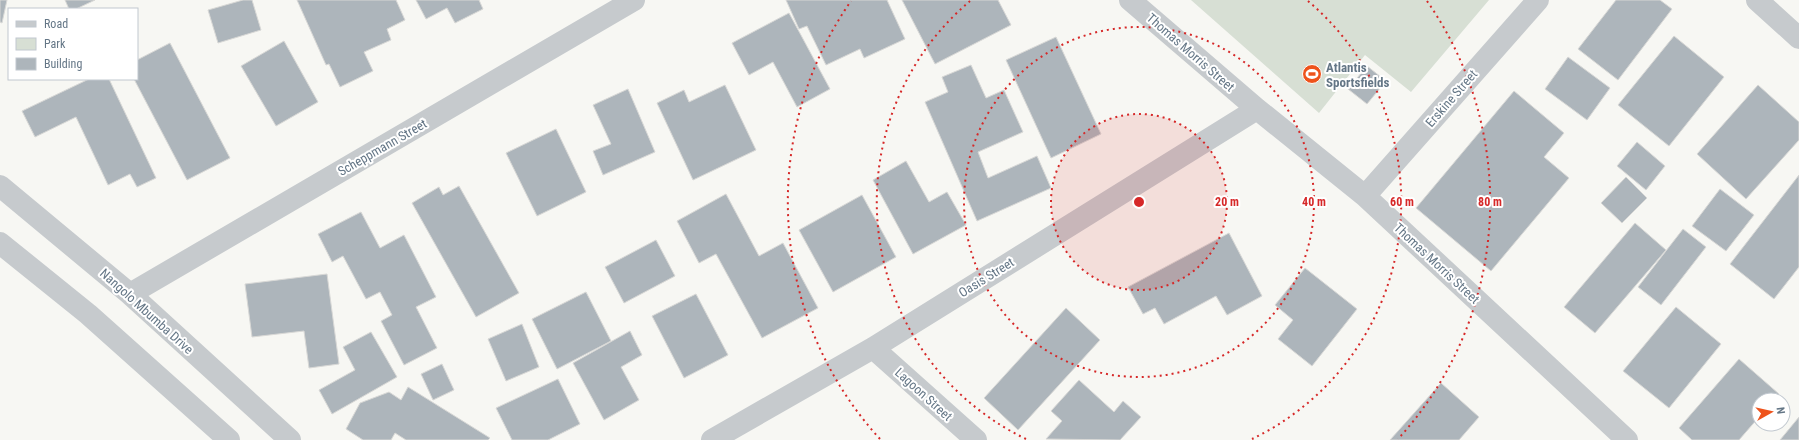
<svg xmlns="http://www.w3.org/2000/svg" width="1799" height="440" viewBox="0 0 1799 440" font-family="'Roboto Condensed',sans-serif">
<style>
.green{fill:#d7dfd4}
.building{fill:#adb5bb;stroke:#d8d8d6}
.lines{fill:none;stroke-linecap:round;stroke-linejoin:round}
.minor{stroke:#c6cacd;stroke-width:22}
.ring{fill:none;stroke:#d62828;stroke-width:2;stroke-dasharray:2 4}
.labels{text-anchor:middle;stroke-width:4;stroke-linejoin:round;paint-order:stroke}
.street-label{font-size:13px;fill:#647686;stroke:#fff}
.poi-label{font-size:13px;font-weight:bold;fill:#647686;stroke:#fff;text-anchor:start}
.centre{fill:#d62828;stroke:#fff;stroke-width:2}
.ring-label{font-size:12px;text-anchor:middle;font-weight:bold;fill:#d62828;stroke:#fff;stroke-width:4;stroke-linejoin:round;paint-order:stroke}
</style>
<rect width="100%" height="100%" fill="#f7f7f3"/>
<path class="green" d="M1191,0H1489L1411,92L1365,55L1319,113Z"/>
<path class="building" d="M0,0H7L2,23L0,22Z
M65,0H95L76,9H69Z
M243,0H252L261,30L218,43L208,10Z
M297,0H396L405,20L387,29L391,40L364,52L373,71L340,87L329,64L326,65Z
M416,0H479L483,9L455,23L447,8L426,19Z
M786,0H887L905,39L864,58L860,49L826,65L807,26L799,29Z
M902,0H998L1011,25L935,64Z
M1616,0H1660L1672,9L1618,80L1578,49Z
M789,13L830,89L797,107L773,62L749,75L732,43Z
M1674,36L1724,77L1669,146L1618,105Z
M1056,37L1101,134L1051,158L1006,60Z
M284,41L318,102L276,126L241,66Z
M170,43L230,158L187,180L134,79H137V60Z
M1568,57L1610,88L1587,120L1545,89Z
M971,65L986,98L1004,90L1023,132L978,152L988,178L1037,156L1051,188L977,221L925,102L948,92L942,77Z
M1367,66L1386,81L1367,104L1348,89Z
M89,79H109L156,178L137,187L130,174L108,185L76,117L35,137L22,111Z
M725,85L756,150L693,180L657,103L684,90L689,102Z
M1758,85L1799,122V140L1746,199L1697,154Z
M628,89L655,152L603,175L593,151L611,144L593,105Z
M1514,91L1564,133L1544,157L1569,178L1491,271L1416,208Z
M556,129L586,192L537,216L506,153Z
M1637,142L1665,166L1646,190L1617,166Z
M906,161L929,202L947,192L966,225L913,254L873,180Z
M1799,175V267L1774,299L1730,264Z
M1626,177L1647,198L1622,223L1601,203Z
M459,186L519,293L476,317L412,203L439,187L443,195Z
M1720,189L1754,215L1726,251L1692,226Z
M726,194L759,256L783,243L818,308L762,338L716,254L699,263L677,221Z
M862,195L896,257L833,292L799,230Z
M361,212L380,248L404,235L436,297L416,307L437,348L404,365L381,321L392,315L380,292L366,299L343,256L332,262L318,234Z
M1635,223L1666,250L1595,333L1564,307Z
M1683,229L1706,247L1661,305L1638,287Z
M1229,233L1262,296L1227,315L1216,296L1164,324L1155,308L1143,314L1128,287Z
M656,240L675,276L624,303L605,267Z
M1305,268L1357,309L1312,366L1278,339L1293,320L1275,305Z
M327,274L339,364L309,368L304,331L252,337L245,284Z
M586,292L611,341L557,369L532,319Z
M696,294L728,355L684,378L652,316Z
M1676,307L1721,344L1669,408L1623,371Z
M1066,308L1100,340L1018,430L984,398Z
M522,324L539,367L506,381L488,339Z
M630,331L642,355L621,367L639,400L604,420L573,363Z
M371,332L397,377L332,414L319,390L355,370L343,347Z
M1739,359L1779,394L1774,400H1759V417L1739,440H1692L1679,428Z
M442,364L454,390L433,400L421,374Z
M558,379L580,424L548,440H512L496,408Z
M1079,380L1114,412L1123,401L1141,417L1120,440L1046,439L1062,421L1051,411Z
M1441,383L1479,417L1459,440H1390Z
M408,387L490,438L488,440H406L395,433L391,440H363L346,429L360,403L389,392L401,400Z
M1799,417V440H1780Z"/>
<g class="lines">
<path class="minor" d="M1130,0L1257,109L1365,196L1627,440
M1757,0L1799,38
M0,186L130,294L290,440
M1365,196L1538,0
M0,243L88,314L229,440
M130,294L634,0
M873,348L976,440
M712,440L873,348L1257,109"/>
</g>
<circle cx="1139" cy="202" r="88" fill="#d62828" fill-opacity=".12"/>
<g class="ring">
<circle cx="1139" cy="202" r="88"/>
<circle cx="1139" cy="202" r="175"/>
<path d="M1026 439A263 263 0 0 1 970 1M1308 1A263 263 0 0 1 1252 439"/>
<path d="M880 439A351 351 0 0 1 851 1M1427 1A351 351 0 0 1 1398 439"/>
</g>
<defs>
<g id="stadium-disc" transform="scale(1)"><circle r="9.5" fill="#ee531c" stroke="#fff"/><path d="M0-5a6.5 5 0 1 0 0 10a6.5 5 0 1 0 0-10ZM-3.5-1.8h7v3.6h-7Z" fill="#fff"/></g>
</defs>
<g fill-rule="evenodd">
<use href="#stadium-disc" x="1312" y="74"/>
</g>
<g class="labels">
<g class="street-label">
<text transform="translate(1191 52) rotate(41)" y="5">Thomas Morris Street</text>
<text transform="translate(1451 98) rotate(-49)" y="5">Erskine Street</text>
<text transform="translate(382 147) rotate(-30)" y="5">Scheppmann Street</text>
<text transform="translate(1437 263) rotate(43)" y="5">Thomas Morris Street</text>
<text transform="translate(986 277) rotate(-32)" y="5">Oasis Street</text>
<text transform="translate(147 311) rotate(42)" y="5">Nangolo Mbumba Drive</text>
<text transform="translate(924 394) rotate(42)" y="5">Lagoon Street</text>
</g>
<g class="poi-label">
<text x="1326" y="72">Atlantis<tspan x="1326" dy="15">Sportsfields</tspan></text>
</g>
</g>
<circle cx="1139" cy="202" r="6" class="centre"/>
<g class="ring-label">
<text x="1227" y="206">20 m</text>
<text x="1314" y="206">40 m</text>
<text x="1402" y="206">60 m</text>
<text x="1490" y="206">80 m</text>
</g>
<rect x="8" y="8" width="130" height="72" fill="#ffffff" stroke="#c1c8cf"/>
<rect x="16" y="21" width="20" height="6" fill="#c6cacd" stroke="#c1c8cf"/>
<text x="44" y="28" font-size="12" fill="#647686">Road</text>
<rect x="16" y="38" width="20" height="12" fill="#d7dfd4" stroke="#c1c8cf"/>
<text x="44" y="48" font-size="12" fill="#647686">Park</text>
<rect x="16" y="58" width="20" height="12" fill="#adb5bb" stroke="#c1c8cf"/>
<text x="44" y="68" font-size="12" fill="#647686">Building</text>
<g transform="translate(1771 412) rotate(82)"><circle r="19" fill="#ffffff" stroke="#c1c8cf"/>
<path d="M0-3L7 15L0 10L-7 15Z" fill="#ee531c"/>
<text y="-6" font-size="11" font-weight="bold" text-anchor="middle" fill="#647686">N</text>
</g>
</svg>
